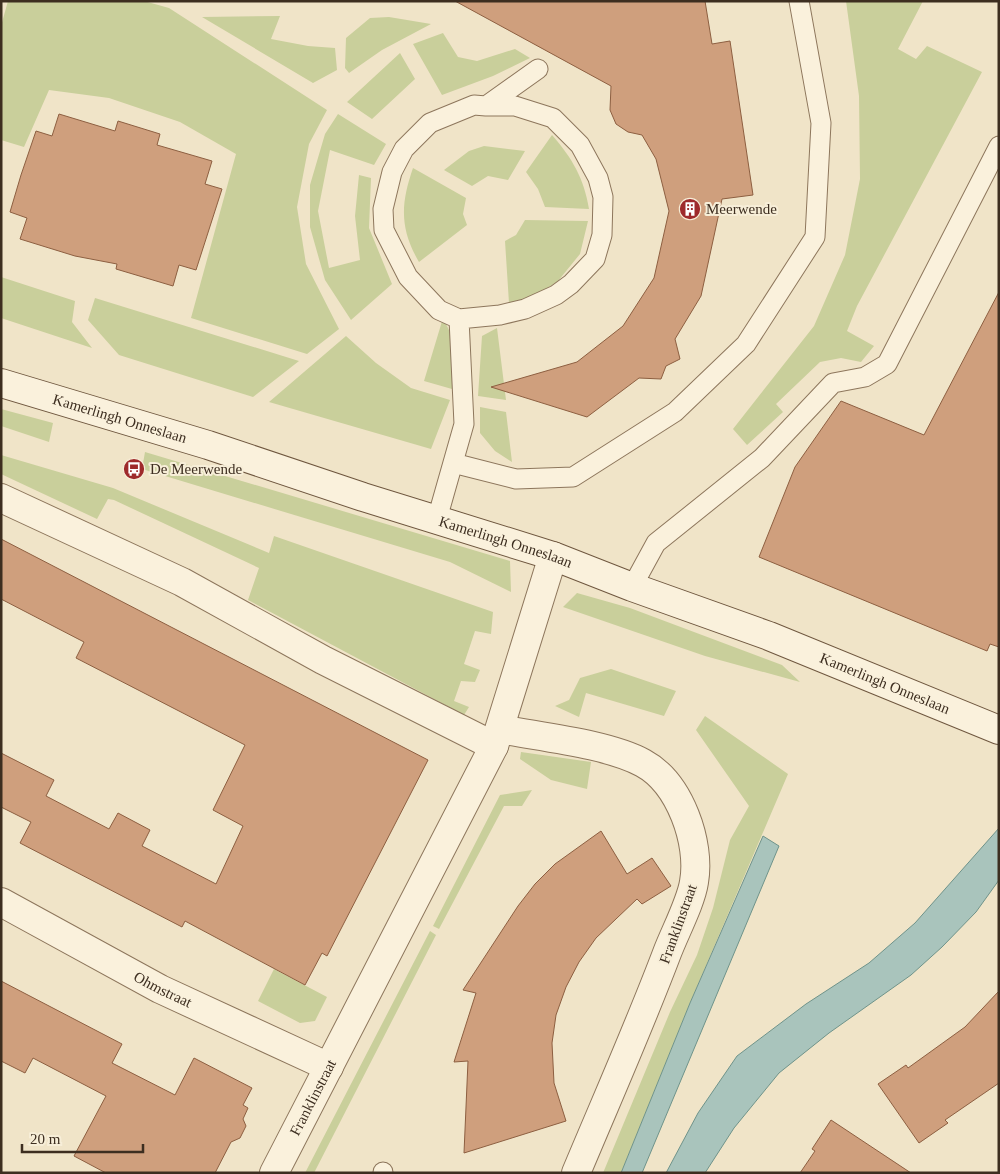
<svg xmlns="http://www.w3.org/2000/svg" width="1000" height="1174" viewBox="0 0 1000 1174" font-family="'Times New Roman',serif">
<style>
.green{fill:#c9cf9b}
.water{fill:#a9c4bc;stroke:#6f938a}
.building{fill:#cf9f7d;stroke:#8d5f41}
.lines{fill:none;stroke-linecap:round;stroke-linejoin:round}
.lane-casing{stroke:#8d765c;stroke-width:21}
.street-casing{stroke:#8d765c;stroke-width:30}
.secondary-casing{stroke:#6f573f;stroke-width:30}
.lane{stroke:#faf1dc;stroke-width:19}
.street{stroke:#faf1dc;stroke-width:28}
.secondary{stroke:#faf1dc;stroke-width:28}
.labels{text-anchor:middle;stroke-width:4;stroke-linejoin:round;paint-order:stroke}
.poi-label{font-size:15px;fill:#3d2e20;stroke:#f7eed8;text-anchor:start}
.street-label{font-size:15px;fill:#3d2e20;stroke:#f7eed8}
</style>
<rect width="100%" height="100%" fill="#f0e4c8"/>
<path class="green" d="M8,1H144L169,8L327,110L309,144L297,207L306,264L339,329L307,354L191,318L236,154L180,122L109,98L49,90L24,147L1,140V26Z
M846,1H923L898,49L916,59L927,46L982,72L857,306L847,331L874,346L861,362L841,358L820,362L776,404L783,412L747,445L733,429L814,326L845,255L860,179L859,96Z
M280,16L271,39L308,46L335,48L337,70L313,83L202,17Z
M389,17L431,24L382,50L349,73L345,68L346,38L370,18Z
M443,33L458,57L477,61L515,49L530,58L493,76L442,95L413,44Z
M400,53L415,79L372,119L347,102Z
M338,114L386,144L374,165L330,150L318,211L329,268L360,260L355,216L359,175L371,178L369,228L392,284L351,320L325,280L310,227V185L325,134Z
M552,135C572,158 584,178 589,209L545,207L538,189L526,172Z
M484,146L525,151L508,180L488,176L472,186L444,170L469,151Z
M413,168L466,198L463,214L467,225L419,262C399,228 401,203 413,168Z
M525,220L588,221L580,254L558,281L537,295L509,303L505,241L516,235Z
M1,277L75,301L72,322L92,348L1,318Z
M95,298L299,361L253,397L119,355L88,320Z
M443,318L454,340L452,389L424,381Z
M497,328L506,400L478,396L482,336Z
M346,336L376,363L411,388L450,400L431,449L269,402Z
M480,407L506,412L512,462L495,451L480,433Z
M1,409L53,423L49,442L1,426Z
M145,452L510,561L511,592L450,562L142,469Z
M1,455L113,488L269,553L274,536L493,612L491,634L475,631L464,664L480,670L475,682L461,681L454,701L469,707L464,715L248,600L259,568L114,500L108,499L97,519L1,474Z
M577,593L630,608L782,665L800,682L705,656L563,607Z
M611,669L676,691L664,716L586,693L579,717L555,706L569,700L580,678Z
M705,716L788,774L690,1003L621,1173H603L670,1012L697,955L713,908L730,840L749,806L696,730Z
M521,752L591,762L587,789L551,780L520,759Z
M532,790L522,806H504L439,929L433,926L500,795Z
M430,931L436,935L314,1173H305Z
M274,969L327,997L315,1021L300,1023L258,1001Z"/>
<path class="water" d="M999,828V880L976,912L942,947L911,975L829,1033L779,1073L734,1128L705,1173H666L698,1113L737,1056L806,1004L869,963L915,923Z
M763,836L779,846L642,1173H621L690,1003Z"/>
<path class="building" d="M455,1H705L712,44L730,41L753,195L722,199L701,296L675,339L680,359L666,366L661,379L639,378L587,417L491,387L577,362L623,326L654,278L669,211L656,159L642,135L628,132L616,124L610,110L611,86Z
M59,114L115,131L118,121L160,134L157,145L212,161L205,184L222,189L196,270L179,265L173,286L116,269L117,264L75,256L20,239L27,218L10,212L21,175L36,131L52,136Z
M999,292V647L990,644L987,651L759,557L795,467L841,401L924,435Z
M1,539L428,760L327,956L322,953L305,985L185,921L182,927L20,843L31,822L1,807V753L54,780L46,796L109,829L118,813L150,830L142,846L216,884L243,826L213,810L245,745L76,658L84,642L1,599Z
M601,831L627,874L652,858L671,886L642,904L637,899L596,938L579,962L566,987L556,1015L552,1043L554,1083L566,1121L464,1153L468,1061L454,1062L476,993L463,990L518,906L535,884L555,864Z
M1,981L122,1044L112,1063L175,1095L194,1058L252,1088L243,1105L248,1108L243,1119L246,1126L240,1138L231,1142L215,1173H106L74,1156L106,1096L33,1058L25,1073L1,1061Z
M999,991V1083L945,1120L948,1123L919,1143L878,1084L906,1065L908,1068L965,1027Z
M831,1120L911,1173H800L815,1151L812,1149Z"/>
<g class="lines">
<g class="lane-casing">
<path id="lane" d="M486,106H515L553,118L580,145L598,178L603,197L602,235L595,259L571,284L556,295L525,309L500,315L459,319L439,310L408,277L384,230L383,209L392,172L404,149L430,123L474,105L486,106L538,69
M453,463L516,479L573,477L675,412L746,344L815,237L821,123L799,1
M437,519L464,424L459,319
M632,587L656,543L762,458L833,383L865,377L887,364L999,146
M383,1172V1173"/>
</g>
<g class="street-casing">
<g id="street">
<path d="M1,498L182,582L323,660L494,746"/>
<path d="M500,729C541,737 608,744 643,763C680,783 701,843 694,882C691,902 675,932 667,953C639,1027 607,1099 576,1173"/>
<path id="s1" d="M1,902L160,989L329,1067"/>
<path id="s2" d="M274,1173L494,746L553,556"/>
</g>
</g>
<g class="secondary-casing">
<g id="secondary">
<path id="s3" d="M1,383L208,445L363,497L553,556L632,587L769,636L999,730"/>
</g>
</g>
<use href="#lane" class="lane"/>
<use href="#street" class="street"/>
<use href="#secondary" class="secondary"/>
</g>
<defs>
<g id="building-disc" transform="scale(1.125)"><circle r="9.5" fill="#9e2a2b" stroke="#f7eed8"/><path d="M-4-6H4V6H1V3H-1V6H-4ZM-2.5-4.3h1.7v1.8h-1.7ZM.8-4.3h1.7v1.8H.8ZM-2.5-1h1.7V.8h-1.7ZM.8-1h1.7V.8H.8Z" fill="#fff"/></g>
<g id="bus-disc" transform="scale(1.125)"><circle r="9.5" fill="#9e2a2b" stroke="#f7eed8"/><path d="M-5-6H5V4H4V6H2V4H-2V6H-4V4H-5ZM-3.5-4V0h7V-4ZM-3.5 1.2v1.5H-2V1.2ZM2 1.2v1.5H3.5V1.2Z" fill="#fff"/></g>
</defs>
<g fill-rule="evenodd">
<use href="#building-disc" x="690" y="209"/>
<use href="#bus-disc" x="134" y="469"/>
</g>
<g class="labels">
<g class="poi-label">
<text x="706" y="214">Meerwende</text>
<text x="150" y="474">De Meerwende</text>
</g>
<g class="street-label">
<text dy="5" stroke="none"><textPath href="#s3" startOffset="124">Kamerlingh Onneslaan</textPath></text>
<text dy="5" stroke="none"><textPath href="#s3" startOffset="529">Kamerlingh Onneslaan</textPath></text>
<text dy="5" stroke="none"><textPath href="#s3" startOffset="934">Kamerlingh Onneslaan</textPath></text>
<text transform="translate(678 924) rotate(-70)" y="5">Franklinstraat</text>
<text dy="5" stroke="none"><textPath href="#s1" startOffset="184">Ohmstraat</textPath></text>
<text dy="5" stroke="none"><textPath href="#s2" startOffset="85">Franklinstraat</textPath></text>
</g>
</g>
<rect width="1000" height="1174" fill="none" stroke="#3d2e20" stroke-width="5"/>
<path d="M22 1144v8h121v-8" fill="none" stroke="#3d2e20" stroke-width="2.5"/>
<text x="30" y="1144" font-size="15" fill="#3d2e20" stroke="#f7eed8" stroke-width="4" paint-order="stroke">20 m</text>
</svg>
